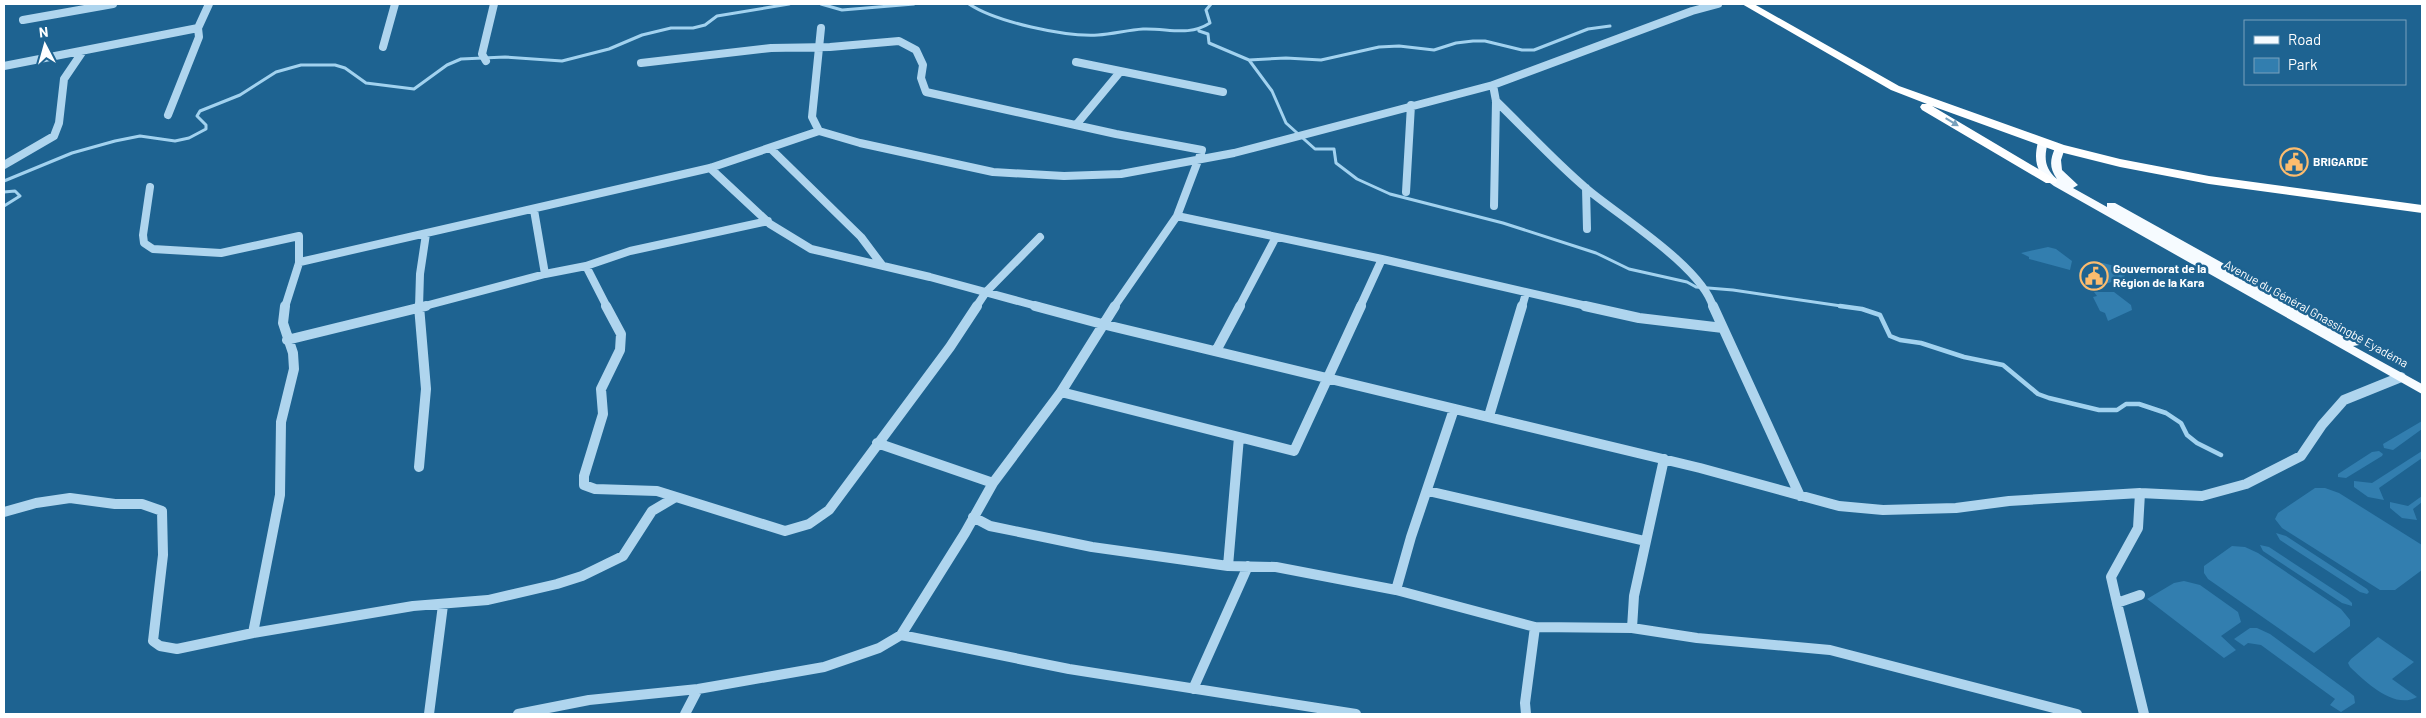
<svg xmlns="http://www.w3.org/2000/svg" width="2426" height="718" viewBox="0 0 2426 718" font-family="Barlow,sans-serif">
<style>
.green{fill:#327eaf}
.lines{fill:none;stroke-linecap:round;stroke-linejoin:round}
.stream-far1{stroke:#a2d2ef;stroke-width:3}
.stream{stroke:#a2d2ef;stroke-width:4.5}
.minor-far1{stroke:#afd5ee;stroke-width:8}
.minor{stroke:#afd5ee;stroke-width:10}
.major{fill:#f6fbff;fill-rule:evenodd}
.highway{fill:#fff;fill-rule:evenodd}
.oneway{fill:#78a1bd}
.labels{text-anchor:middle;stroke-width:5;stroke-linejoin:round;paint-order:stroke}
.poi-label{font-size:12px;font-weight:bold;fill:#fff;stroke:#1e6391;text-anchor:start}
.street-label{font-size:12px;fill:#fff;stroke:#1e6391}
</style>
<rect width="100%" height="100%" fill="#1e6391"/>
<path class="green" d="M2048,247L2056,249L2072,261L2070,270L2029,259V257L2021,253Z
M2092,263H2103L2122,268L2125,274L2124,278L2102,285L2082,280L2079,275L2080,269Z
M2094,292H2114L2131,305L2132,310L2108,321L2105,313L2100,311L2093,297L2097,296Z
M2422,421V429L2393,450L2384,448L2383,444Z
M2379,451L2383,454L2382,456L2346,478L2338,477V474L2372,452Z
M2422,451V458L2379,488L2384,500L2368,497L2354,487V481L2372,483Z
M2315,488H2325L2339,493L2422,545V570L2395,590H2380L2282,528L2275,519L2278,513Z
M2422,496V502L2413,509L2417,520L2402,518L2390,508V502L2408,506Z
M2276,533L2286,536L2367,589L2369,592L2367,594L2360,592L2280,540Z
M2260,545L2269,547L2348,599L2352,603V606L2342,603L2263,551Z
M2232,546L2245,547L2258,553L2341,609L2350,620V626L2314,653L2208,579L2204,573V566Z
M2184,581L2200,585L2238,612L2241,622L2221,636L2236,650L2224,658L2147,599L2174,583Z
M2250,628H2257L2270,634L2349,692L2354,696L2355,703L2341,712L2330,705L2335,699L2261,645L2248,643L2244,646L2234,639Z
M2378,637L2414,662L2392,679L2417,697C2394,710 2366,682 2350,667L2348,663L2351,659Z"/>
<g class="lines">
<path class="stream-far1" d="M821,4L842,10L914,4
M969,4C996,22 1065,37 1098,35C1113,34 1128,30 1143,29C1168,28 1188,37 1210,23L1206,10L1211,4
M1199,31L1208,34L1209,43L1249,60L1272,91L1286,123L1315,149H1334L1336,163L1357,179L1390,194L1503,223L1596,253L1629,269L1687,282L1696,287L1733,290L1848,307
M1249,60L1286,58L1321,60L1379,47L1399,46L1434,50L1456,43L1473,41H1485L1522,50H1534L1588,29L1610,26
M4,181L72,153L115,141L140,136L175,141L189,138L206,129V125L197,116L200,111L240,95L276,72L301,65H335L345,68L366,83L414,89L447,65L461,59L505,57L562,61L609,49L642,35L671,28H693L705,25L717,16L789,4
M4,192L15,191L20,196L4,206"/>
<path class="stream" d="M1840,306L1862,309L1880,315L1890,336L1900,340L1921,343L1964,357L2003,365L2038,394L2049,398L2099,410H2117L2126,404H2139L2166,413L2181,423L2187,435L2197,443L2221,455"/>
<path class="minor-far1" d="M23,20L113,4
M383,47L395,4
M486,61L482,54L494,4
M1076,62L1223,92
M641,63L771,48L830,47L899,41L916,50L923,65L921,78L926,92L1116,134L1202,150L1177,216L1114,307
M4,66L198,28L209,4
M1493,85L1496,101L1494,206
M1496,101C1526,130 1555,162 1587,189C1619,216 1702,267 1713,307
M168,115L199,37L198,28
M1076,125L1120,72
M819,131L812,117L821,28
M771,149L861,237L882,265
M4,165L54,136L59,123L64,79L83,51
M710,168L770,224L811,249L930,277L1040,307
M150,187L143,235L144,243L153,249L221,253L299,236V263L285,307
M1586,188L1587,229
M1406,192L1411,105
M534,210L545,274
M1177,216L1382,259L1591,307
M300,262L710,168L819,131L860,143L993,172L1064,176L1121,174L1234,153L1493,85L1692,11L1718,4
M586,266L607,307
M419,307L420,274L426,234
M421,307L545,274L586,266L630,251L768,221
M976,307L986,292L1040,237
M1239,307L1276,237
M1360,307L1382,259
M1522,307L1526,293"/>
<path class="minor" d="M606,306L621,334L620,350L601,389L603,414L584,476V485L595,489L657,491L785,531L809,524L829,510L950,347L977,306
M1035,306L1102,324L1700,468L1839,506L1883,510L1956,508L2009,501L2140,493L2202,496L2246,484L2301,456L2322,425L2344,400L2401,377
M1585,306L1639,318L1723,328
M1713,306L1800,496
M287,340L426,306
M1216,351L1240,306
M1061,392L1115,306
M1489,416L1522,306
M877,443L993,483
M419,467L426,389L419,306
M1428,491L1645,541
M4,512L36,503L70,498L115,504H142L162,511L163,555L153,641L160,646L177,649L253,633L413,606L488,600L557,584L582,576L623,556L652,511L674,498
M973,517L990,526L1092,547L1228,566L1276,567L1396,590L1535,627L1632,628L1697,638L1830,650L2077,714
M1228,566L1239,437
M1396,590L1411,537L1454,409
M2140,595L2117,603L2144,714
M2117,603L2111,577L2138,528L2140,493
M1632,628L1634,596L1664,459
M253,633L280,495L281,422L294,369L293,353L283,323L285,306
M901,635L1069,669L1356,714
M1193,689L1248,566
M429,714L443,605
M518,714L589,700L698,689L824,667L879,648L901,635L965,533L993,483L1061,392L1294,451L1361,306
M685,714L698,689
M1526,714L1525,703L1535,627"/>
<path class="major" d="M2043,139L2048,142C2044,157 2044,168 2057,179C2049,168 2050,160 2055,148L2060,145L2065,148L2061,160L2062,170L2078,185L2073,188L2107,207V203H2115L2359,339L2361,342L2359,345L2353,346L2422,384V394L2054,186C2037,174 2033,162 2038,142Z"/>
<path class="highway" d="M1742,4H1754L1899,86L2064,145L2120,159L2209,176L2422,205V213L2209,184L2120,167L2056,151L1932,106L2057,180L2056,183H2046L1922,110L1920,107L1922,104H1927L1891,90Z"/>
</g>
<defs><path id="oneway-solid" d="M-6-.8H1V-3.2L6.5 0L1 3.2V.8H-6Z" transform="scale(1.25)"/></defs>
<use class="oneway" href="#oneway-solid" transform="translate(1952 122) rotate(31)"/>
<defs>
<g id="civic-ring" transform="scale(1.4375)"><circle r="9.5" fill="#1e6391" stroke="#fcbc6e" stroke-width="1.5"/><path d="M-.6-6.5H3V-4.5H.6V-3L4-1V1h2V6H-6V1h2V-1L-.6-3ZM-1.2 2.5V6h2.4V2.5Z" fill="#fcbc6e"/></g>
</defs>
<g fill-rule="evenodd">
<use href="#civic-ring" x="2294" y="162"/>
<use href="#civic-ring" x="2094" y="276"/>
</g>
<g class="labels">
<g class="poi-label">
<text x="2313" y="166">BRIGARDE</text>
<text x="2113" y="273">Gouvernorat de la<tspan x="2113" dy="14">Région de la Kara</tspan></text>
</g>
<g class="street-label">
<text transform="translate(2316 314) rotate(29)" y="4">Avenue du Général Gnassingbé Eyadéma</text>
</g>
</g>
<rect width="2426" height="718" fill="none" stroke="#ffffff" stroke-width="10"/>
<rect x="2244" y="20" width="162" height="65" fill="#1e6391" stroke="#78a1bd"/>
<rect x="2254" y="36" width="25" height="8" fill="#f6fbff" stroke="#78a1bd"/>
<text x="2288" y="45" font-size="15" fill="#ffffff">Road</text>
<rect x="2254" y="58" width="25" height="15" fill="#327eaf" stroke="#78a1bd"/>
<text x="2288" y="70" font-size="15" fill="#ffffff">Park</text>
<g transform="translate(45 45) rotate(354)" stroke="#1e6391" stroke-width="4" paint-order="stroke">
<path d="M0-4L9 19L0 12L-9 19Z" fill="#ffffff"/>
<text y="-8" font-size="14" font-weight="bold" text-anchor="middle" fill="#ffffff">N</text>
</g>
</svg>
